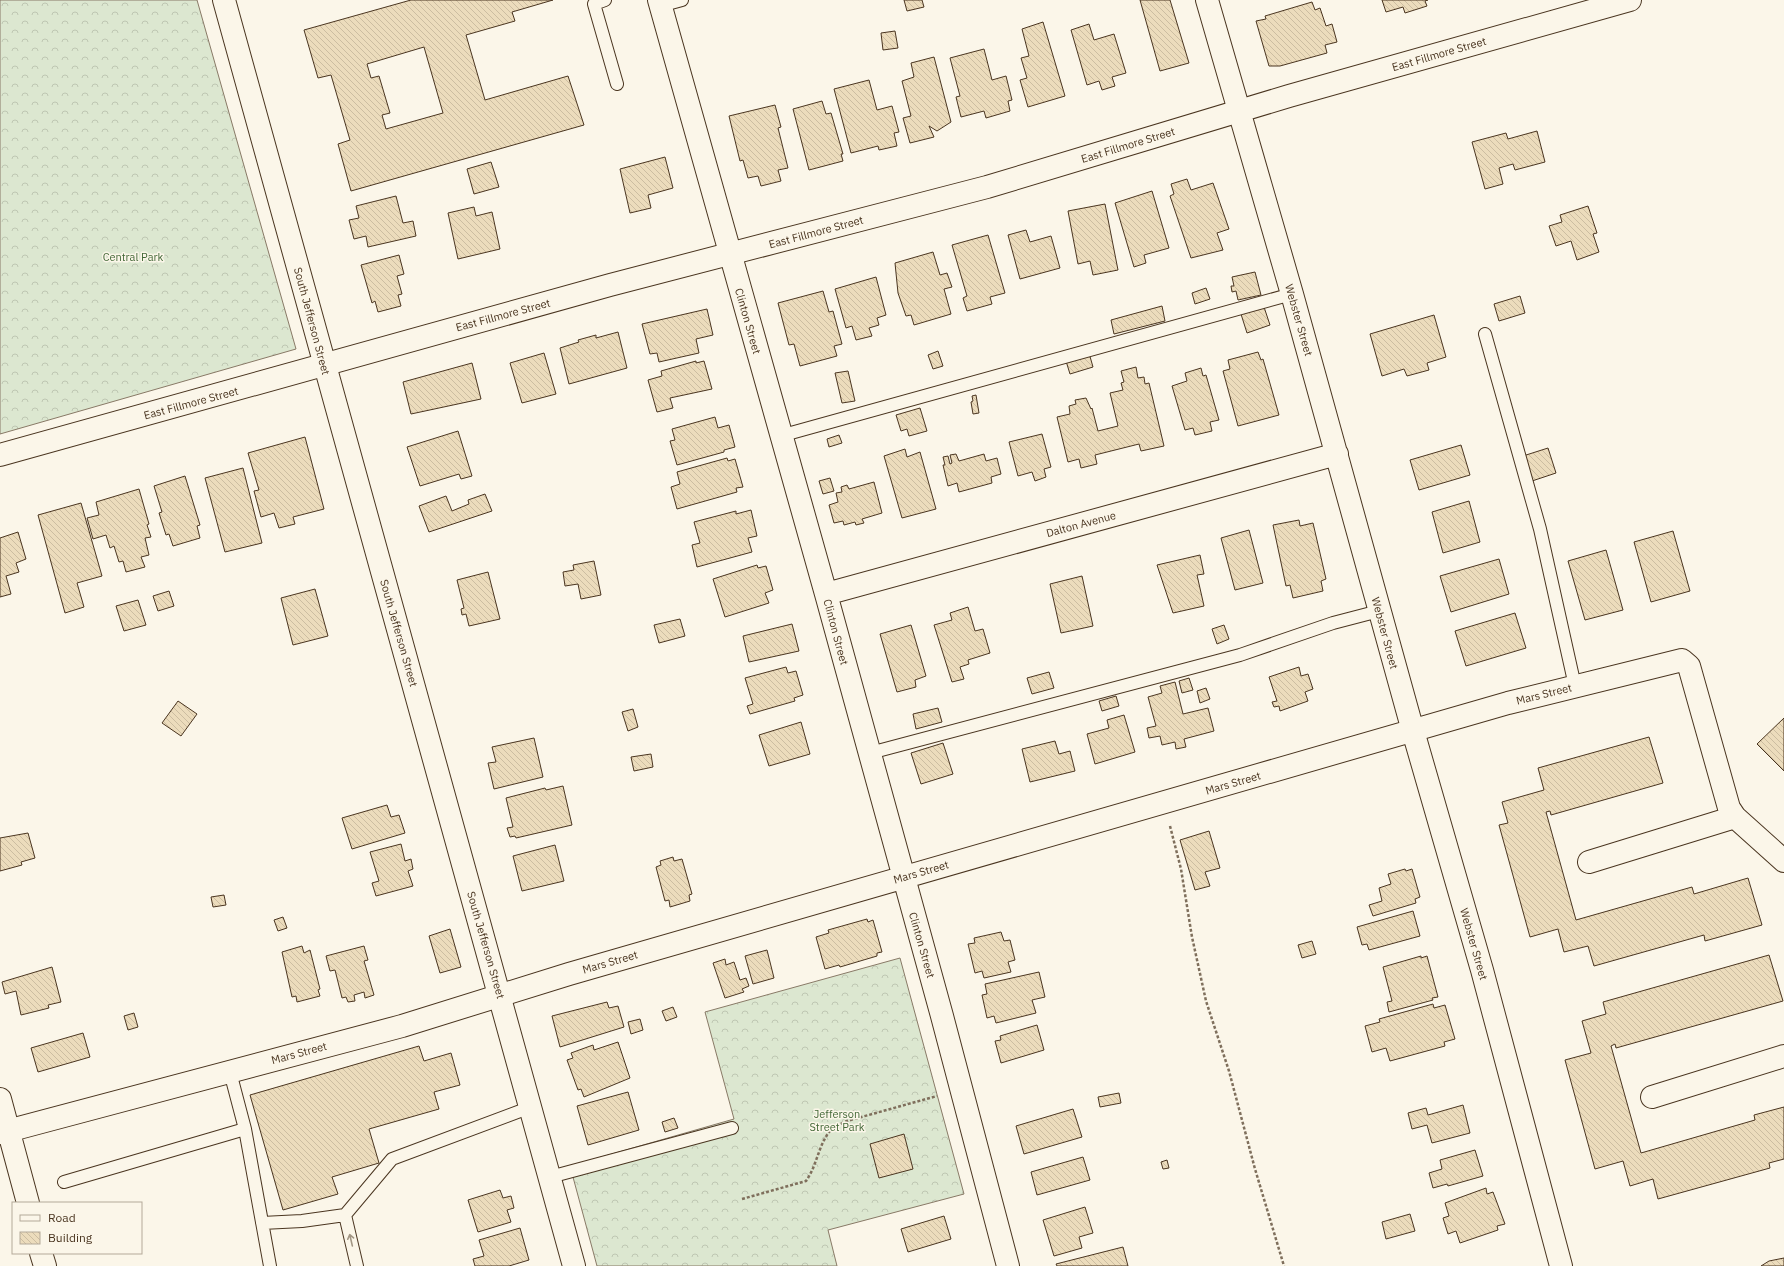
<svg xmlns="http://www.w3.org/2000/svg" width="1784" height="1266" viewBox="0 0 1784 1266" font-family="'IBM Plex Sans',sans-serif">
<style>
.forest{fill:url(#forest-crowns);stroke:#887966}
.building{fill:url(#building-back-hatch);stroke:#4a3520;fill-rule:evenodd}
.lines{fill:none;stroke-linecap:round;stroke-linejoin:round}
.service-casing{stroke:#4a3520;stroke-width:14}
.minor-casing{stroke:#4a3520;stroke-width:24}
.tertiary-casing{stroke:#4a3520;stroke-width:24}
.path{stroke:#7f6f5c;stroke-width:2.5;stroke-dasharray:3 2;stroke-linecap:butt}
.service{stroke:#fbf6e9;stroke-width:12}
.minor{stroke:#fbf6e9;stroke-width:22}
.tertiary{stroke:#fbf6e9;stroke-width:22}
.oneway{stroke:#a29684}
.labels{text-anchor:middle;stroke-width:3;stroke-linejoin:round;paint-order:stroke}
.street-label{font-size:11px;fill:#4a3520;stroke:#fbf6e9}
.park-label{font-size:11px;fill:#436837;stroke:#fbf6e9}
</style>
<defs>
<pattern id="forest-crowns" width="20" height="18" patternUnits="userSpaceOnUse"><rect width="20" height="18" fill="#dce7d0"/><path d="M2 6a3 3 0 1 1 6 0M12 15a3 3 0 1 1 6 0" fill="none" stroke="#bec7b2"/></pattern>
<pattern id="building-back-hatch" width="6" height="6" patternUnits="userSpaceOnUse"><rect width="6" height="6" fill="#ecdcbc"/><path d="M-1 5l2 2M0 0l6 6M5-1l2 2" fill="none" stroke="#ccbda1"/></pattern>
</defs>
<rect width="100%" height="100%" fill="#fbf6e9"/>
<path class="forest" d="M0,0H197L296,349L0,434Z
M900,958L964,1194L828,1230L837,1266H597L570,1166L734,1119L705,1012Z"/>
<path class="building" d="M411,0H553L512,12L515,21L466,35L485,100L568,76L584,125L351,191L338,144L350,140L331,75L318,78L304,30ZM424,47L443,113L386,129L382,115L390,113L379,76L371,78L367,64Z
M904,0H922L924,7L907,11Z
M1140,0H1170L1189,63L1160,71Z
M1382,0H1428L1425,1L1427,6L1405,13L1403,7L1386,12Z
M1312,2L1315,10L1320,8L1326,26L1332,24L1337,42L1325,45L1327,53L1280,66H1269L1256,21L1266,19L1265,16Z
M1043,22L1065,96L1028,107L1020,80L1027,78L1021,58L1029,56L1022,29Z
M1089,24L1094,40L1114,34L1126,73L1112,77L1115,86L1102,90L1099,81L1087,85L1071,30Z
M895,31L898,48L883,50L881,33Z
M984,49L992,80L1006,76L1012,100L1008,101L1010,111L986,118L984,111L961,117L956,97L960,96L950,58Z
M934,57L951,122L937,131L929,126L934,137L910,143L903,118L911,116L902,81L914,77L911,63Z
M869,80L877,110L892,106L899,132L894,133L897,146L879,150L878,146L851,153L834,89Z
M822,101L826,114L831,113L843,154H841L843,161L809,170L793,109Z
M775,105L781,127L778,128L788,168L778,170L781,181L761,186L758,176L748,178L743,160L740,161L729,116Z
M1537,131L1545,162L1515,170L1513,164L1499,168L1503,184L1485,189L1472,142L1506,133L1508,139Z
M665,157L673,188L648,195L651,208L630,213L620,169Z
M491,162L499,187L474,194L467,169Z
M1187,179L1191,190L1213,183L1229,229L1217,233L1223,250L1191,258L1170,196L1174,194L1171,184Z
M1152,191L1169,248L1144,255L1146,263L1134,267L1115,203Z
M396,196L403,223L413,221L416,236L368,247L366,236L354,239L349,220L359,218L356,206Z
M1105,204L1118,270L1093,275L1090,261L1078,264L1068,211Z
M1588,206L1597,233L1593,234L1599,252L1577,260L1571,241L1556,246L1549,226L1562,222L1560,215Z
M474,207L476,216L492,212L500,249L458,259L448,213Z
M1026,230L1030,242L1051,236L1060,268L1020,279L1008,235Z
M988,235L1005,293L990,297L992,304L967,311L963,298L967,296L952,245Z
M933,252L940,275L947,273L952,287L944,289L951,314L914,325L911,315L906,316L898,293L895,263Z
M399,255L404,274L397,276L402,294L398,295L401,306L378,312L375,301L372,303L361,265Z
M1255,272L1261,295L1238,300L1236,291L1232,292L1231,286H1234L1232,277Z
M876,277L886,315L877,318L879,325L869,328L872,336L856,340L852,326L846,328L835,289Z
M1206,288L1210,299L1195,304L1192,293Z
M823,291L829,312L833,311L842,344L834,346L837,356L800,366L794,344L789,345L778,303Z
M1520,296L1525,313L1499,321L1494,304Z
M1263,304L1270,325L1247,333L1240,311Z
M1162,306L1165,321L1114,334L1111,320Z
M707,309L713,335L696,339L699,353L659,362L657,353L650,354L642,324Z
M1434,315L1446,357L1427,363L1429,370L1407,376L1404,369L1382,376L1370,334Z
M618,332L627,368L569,384L560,348L579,342L578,340L596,335V338Z
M938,351L943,366L933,369L928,355Z
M1258,352L1261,360L1263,359L1279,415L1238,426L1223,371L1230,369L1228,360Z
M544,353L556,394L522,403L510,363Z
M1089,353L1093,367L1070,374L1066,361Z
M696,361V363L704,361L712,389L670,398L673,408L657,412L648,380L662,376L661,371Z
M472,363L481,399L411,414L403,382Z
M1136,367L1138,378L1144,377L1145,384L1149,383L1164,446L1141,451L1139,444L1095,455L1097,464L1081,468L1079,459L1068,462L1057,417L1070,414L1069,406L1076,404L1075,400L1086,398L1091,409L1092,408L1098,431L1118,426L1110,393L1123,390L1121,383L1124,382L1121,371Z
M1201,368L1203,376L1206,375L1219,420L1210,422L1212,431L1195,435L1193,428L1185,430L1172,386L1187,381L1185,373Z
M848,371L855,401L842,403L835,373Z
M976,395L979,413L973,414L971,402L973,401L972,396Z
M920,408L927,431L909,436L907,429L901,431L896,415Z
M715,417L718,428L729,425L735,447L724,450V452L677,465L670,441L675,440L672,429Z
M458,431L472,476L461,479L459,474L420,486L407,447Z
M1042,434L1051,467L1044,469L1046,477L1035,481L1032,472L1018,476L1009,442Z
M839,435L842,443L829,447L827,439Z
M305,437L324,509L293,517L295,524L279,528L274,513L261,517L254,491L259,490L248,453Z
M1461,445L1470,475L1419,490L1410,460Z
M1548,448L1556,473L1532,481L1523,456Z
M905,449L907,457L920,452L936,509L902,518L884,456Z
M956,454L959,461L984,454L986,461L997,458L1001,474L991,477L992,483L959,492L957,483L948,486L943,465H945L943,457L948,456L950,464L952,463L950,455Z
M727,458L728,461L735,459L743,487L736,488L737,492L677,509L671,487L680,484L677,472Z
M243,468L262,543L225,552L205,478Z
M185,476L200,525L197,526L200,538L173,546L169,534L166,535L159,513L162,512L154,486Z
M830,478L834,491L823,494L819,481Z
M874,482L882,513L862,519L864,523L856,525L855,522L844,525L843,521L834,523L829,505L838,502L836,493L842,492L841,487L847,485L849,489Z
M139,489L149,524L147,525L151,537L145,538L149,555L141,557L145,567L126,572L123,561L119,562L114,546L110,548L106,535L93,539L87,518L99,515L96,502Z
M485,494L492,511L429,532L419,506L446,496L452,511L469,504L468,500Z
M1469,501L1480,542L1443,553L1432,512Z
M81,503L102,576L77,583L84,607L65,613L38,515Z
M751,510L757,536L748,538L752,552L697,567L692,545L700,543L694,522L736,511V514Z
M1299,520L1300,526L1313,523L1326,579L1321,581L1323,591L1293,598L1290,585L1286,586L1273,525Z
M1249,530L1263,583L1235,590L1221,538Z
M1673,531L1690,591L1651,602L1634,542Z
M18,532L26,559L16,563L19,572L6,576L11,594L0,597V538Z
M1606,550L1623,610L1585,620L1568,561Z
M1200,555L1204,574L1197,575L1204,606L1173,613L1157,565Z
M1499,559L1509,594L1451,612L1440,576Z
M594,561L601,595L581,599L578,584L565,586L563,572L574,570L573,565Z
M757,565L758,568L766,566L773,590L765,593L769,603L725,617L713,579Z
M488,572L500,619L469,626L466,614L462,615L461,609L464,608L457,580Z
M1082,576L1093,626L1061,633L1050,584Z
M315,589L328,636L293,645L281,598Z
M169,591L174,606L158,611L153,596Z
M138,600L146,625L124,631L116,606Z
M968,607L975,631L983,629L990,653L968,660L969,664L960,667L964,679L952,682L934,625L952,620L950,613Z
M1515,613L1526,648L1466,666L1455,631Z
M680,619L685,636L659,643L654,625Z
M792,624L799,651L749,662L743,636Z
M911,625L926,676L915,680L916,687L897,692L880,634Z
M1224,625L1229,639L1217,644L1212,629Z
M786,667L788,673L796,671L803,695L794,698L795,701L750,714L747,706L753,704L745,678Z
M1299,667L1301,676L1308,674L1313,689L1305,692L1308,701L1280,711L1279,706L1274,707L1272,702L1277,701L1269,677Z
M1049,672L1054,688L1032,694L1027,678Z
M1189,678L1193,690L1182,693L1179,681Z
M1175,682L1183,714L1208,708L1214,731L1184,739L1186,747L1176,749L1175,742L1162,745L1160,736L1149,738L1147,728L1156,726L1148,697L1162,693L1160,686Z
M1206,688L1210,699L1200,703L1197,691Z
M1116,696L1119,706L1102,711L1099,701Z
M178,701L197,714L181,736L162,723Z
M938,708L942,722L916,729L913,714Z
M633,709L638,727L628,731L622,712Z
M1124,715L1135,752L1095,764L1087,734L1109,728L1107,720Z
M1784,718V771L1757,744Z
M801,722L810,754L769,766L759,735Z
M1649,737L1663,783L1551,815L1550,811L1546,812L1576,920L1692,887L1694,894L1748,878L1762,925L1705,941L1704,935L1594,966L1588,946L1564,952L1558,929L1530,937L1499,825L1508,823L1502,802L1544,790L1538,768Z
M534,738L543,777L494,789L488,763L496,762L492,747Z
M1055,741L1059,754L1070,751L1075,771L1030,782L1022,749Z
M943,743L953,774L921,784L911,753Z
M651,754L653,767L634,771L631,757Z
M563,786L572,825L516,838L515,836L510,837L507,828L513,827L506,798L545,788L546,790Z
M387,805L391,817L399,815L405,833L352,849L342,818Z
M1209,831L1220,868L1205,872L1210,886L1195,890L1180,840Z
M28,833L35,858L21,862L22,865L0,871V838Z
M401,844L405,861L411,859L413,869L408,871L413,886L376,896L372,883L379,881L370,852Z
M555,845L564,881L522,891L513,856Z
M673,857L674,861L682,859L692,894L689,895L690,901L670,907L669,900L665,901L656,867L661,865L660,861Z
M1405,869L1406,871L1412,869L1420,897L1415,899L1416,903L1373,916L1369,905L1382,901L1379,888L1391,884L1388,874Z
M224,895L226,905L213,907L211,897Z
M1413,911L1420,936L1369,950L1367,944L1362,945L1357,927Z
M283,917L287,928L278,931L274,920Z
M867,919L868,922L873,920L882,952L877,953V956L840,967L839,965L825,969L816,937L829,933L828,930Z
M450,929L461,967L440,973L429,936Z
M1001,932L1004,941L1010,940L1015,960L1008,962L1011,972L984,978L982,971L975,973L968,944L975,943L974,938Z
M1312,941L1316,954L1302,958L1298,945Z
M302,946L304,953L310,950L320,989L318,990L320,996L297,1002L296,996L292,997L282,952Z
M364,946L368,960L364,961L374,995L365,998L364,992L354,995L355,1001L348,1002L346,997L342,998L335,970L330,971L326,956Z
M767,950L774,978L753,984L745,956Z
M1769,955L1783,1001L1616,1048L1615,1044L1611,1046L1641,1153L1755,1120L1754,1115L1784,1107V1159L1769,1163L1770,1168L1658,1199L1653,1179L1630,1186L1623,1161L1595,1169L1565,1060L1591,1053L1582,1021L1606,1014L1603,1002Z
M1421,956V958L1427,956L1438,997L1432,998L1433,1000L1389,1012L1387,1002L1392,1001L1383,967Z
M725,959L726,965L734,962L740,980L746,978L749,986L742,989L744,992L725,998L713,963Z
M52,967L61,1002L48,1005L49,1008L21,1015L16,991L5,994L2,982Z
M1039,972L1045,997L1032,1000L1036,1013L996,1023L994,1016L987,1018L982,995L987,994L985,984Z
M607,1002L609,1008L618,1006L624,1027L560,1047L552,1016Z
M1433,1004L1434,1008L1445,1005L1455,1039L1444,1042L1445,1046L1390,1061L1386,1048L1372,1052L1365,1026L1380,1022L1379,1019Z
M673,1007L677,1017L666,1021L662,1011Z
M134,1013L138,1027L128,1030L124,1016Z
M640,1019L643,1030L631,1034L628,1022Z
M1037,1025L1044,1050L1001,1063L995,1041L1001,1040L1000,1036Z
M83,1033L90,1057L38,1072L31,1048Z
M618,1042L630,1078L584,1097L581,1089L578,1090L567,1060L573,1058L571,1053L593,1045L594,1050Z
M419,1046L424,1061L451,1053L460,1085L434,1092L439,1109L369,1129L379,1163L332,1177L338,1194L283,1210L250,1095Z
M628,1092L639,1130L588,1145L577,1106Z
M1119,1093L1121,1103L1100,1107L1098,1097Z
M1463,1105L1470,1133L1432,1143L1427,1125L1412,1129L1408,1113L1426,1108L1428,1115Z
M1073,1109L1082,1137L1024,1154L1016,1126Z
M674,1118L678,1128L665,1132L662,1122Z
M904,1134L913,1169L879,1178L870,1144Z
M1475,1150L1483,1176L1448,1186L1447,1184L1433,1188L1429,1173L1442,1169L1440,1160Z
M1083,1157L1090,1180L1037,1195L1031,1172Z
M1167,1160L1169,1168L1163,1169L1161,1162Z
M1486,1188L1487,1194L1493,1192L1505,1224L1497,1226L1498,1230L1460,1243L1456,1231L1448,1234L1443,1218L1449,1216L1445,1203Z
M500,1190L503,1198L511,1196L514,1208L507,1210L511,1222L478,1232L468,1200Z
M1085,1207L1093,1233L1079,1237L1082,1248L1054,1256L1043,1220Z
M1410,1214L1415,1231L1386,1239L1382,1222Z
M944,1216L951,1239L908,1252L901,1229Z
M520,1228L529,1260L509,1266H475L473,1259L484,1256L479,1240Z
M1123,1247L1128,1266H1057L1056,1264Z
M1784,1258V1266H1761L1769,1261Z"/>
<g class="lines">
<g class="service-casing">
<path id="service" d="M605,0L594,4L617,84
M660,6L682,0
M1485,334L1540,529L1575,686
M780,436L1292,294
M870,753L1240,655L1333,623L1379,611
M245,1129L270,1266
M550,1177L732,1128
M64,1182L245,1129L230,1072
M345,1215L357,1266
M262,1223L302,1221L345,1215L392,1159L531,1107"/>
</g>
<g class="minor-casing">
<path id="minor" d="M659,0L826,594L942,1016L1008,1266
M1207,0L1292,294L1413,731L1482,970L1561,1266
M0,455L610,285L987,187L1289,96L1630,0
M826,594L1337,454
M1589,862L1735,817L1784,861
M1652,1097L1784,1056
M0,1099L28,1203
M0,1133L402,1026L569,974L1508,703L1682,660L1689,666L1729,808L1735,817
M41,1253L45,1266"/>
</g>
<g class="tertiary-casing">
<path id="tertiary" d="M224,0L574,1266"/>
</g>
<path class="path" d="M1170,826L1181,869L1192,937L1206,1001L1229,1071L1255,1169L1284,1266
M742,1199L806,1181C816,1167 818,1149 827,1135C831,1128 840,1124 847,1121L937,1096"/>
<use href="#service" class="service"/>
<use href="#minor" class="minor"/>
<use href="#tertiary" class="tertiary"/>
</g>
<defs><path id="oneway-shaft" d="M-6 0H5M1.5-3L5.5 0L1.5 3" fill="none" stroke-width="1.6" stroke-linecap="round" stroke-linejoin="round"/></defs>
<use class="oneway" href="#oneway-shaft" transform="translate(351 1240) rotate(-103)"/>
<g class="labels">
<g class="street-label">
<text transform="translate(1439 54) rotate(-16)" y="4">East Fillmore Street</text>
<text transform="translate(1128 145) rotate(-17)" y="4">East Fillmore Street</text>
<text transform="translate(816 232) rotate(-15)" y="4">East Fillmore Street</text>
<text transform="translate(503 315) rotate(-15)" y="4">East Fillmore Street</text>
<text transform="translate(1299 320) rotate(74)" y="4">Webster Street</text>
<text transform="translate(312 321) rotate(75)" y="4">South Jefferson Street</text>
<text transform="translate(748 321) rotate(74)" y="4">Clinton Street</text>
<text transform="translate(191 403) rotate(-15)" y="4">East Fillmore Street</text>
<text transform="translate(1081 524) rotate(-15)" y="4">Dalton Avenue</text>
<text transform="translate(836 632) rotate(75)" y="4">Clinton Street</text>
<text transform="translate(399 633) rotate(74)" y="4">South Jefferson Street</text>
<text transform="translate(1385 633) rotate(75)" y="4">Webster Street</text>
<text transform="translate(1544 694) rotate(-14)" y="4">Mars Street</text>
<text transform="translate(1233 783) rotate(-16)" y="4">Mars Street</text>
<text transform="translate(921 872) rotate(-16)" y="4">Mars Street</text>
<text transform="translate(1474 944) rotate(74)" y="4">Webster Street</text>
<text transform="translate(486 945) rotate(74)" y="4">South Jefferson Street</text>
<text transform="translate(922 945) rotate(74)" y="4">Clinton Street</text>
<text transform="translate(610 962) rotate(-16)" y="4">Mars Street</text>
<text transform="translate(299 1053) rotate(-15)" y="4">Mars Street</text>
</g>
<g class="park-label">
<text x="133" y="261">Central Park</text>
<text x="837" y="1118">Jefferson<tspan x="837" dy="13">Street Park</tspan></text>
</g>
</g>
<rect x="12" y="1202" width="130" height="52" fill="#fbf6e9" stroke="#b4a999"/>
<rect x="20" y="1215" width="20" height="6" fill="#fbf6e9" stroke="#b4a999"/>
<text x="48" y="1222" font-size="12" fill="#4a3520">Road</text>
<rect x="20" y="1232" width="20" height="12" fill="url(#building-back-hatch)" stroke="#b4a999"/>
<text x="48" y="1242" font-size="12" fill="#4a3520">Building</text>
</svg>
